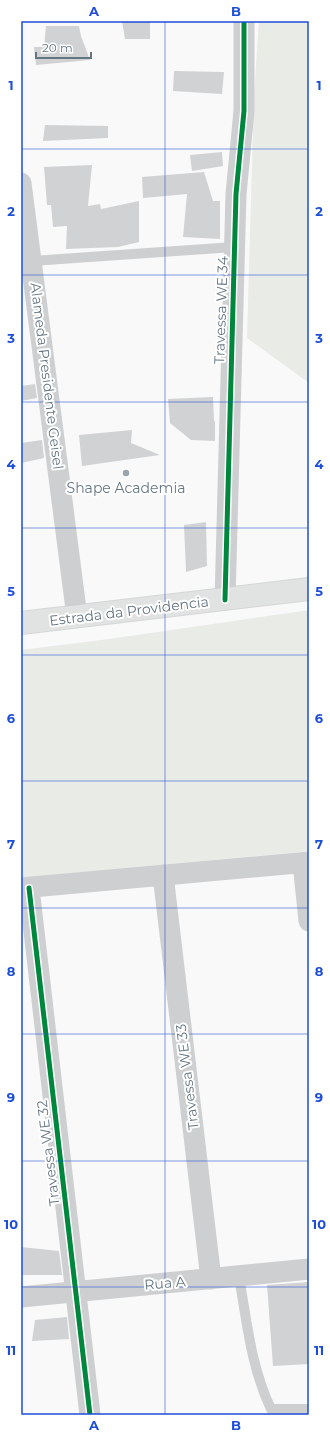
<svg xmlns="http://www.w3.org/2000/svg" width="330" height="1436" viewBox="0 0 330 1436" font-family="Montserrat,sans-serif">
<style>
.green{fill:#e8ebe6}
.building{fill:#d0d2d3}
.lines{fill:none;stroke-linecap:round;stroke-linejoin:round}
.secondary-casing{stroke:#d5d6d7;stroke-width:24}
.service{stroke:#cecfd0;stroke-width:10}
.minor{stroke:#cecfd0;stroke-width:21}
.secondary{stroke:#e1e2e2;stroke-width:22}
.cycleway-casing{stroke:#fff;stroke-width:8}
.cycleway{stroke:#00873e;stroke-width:5}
.grid{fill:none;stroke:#1d4ed8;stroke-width:1;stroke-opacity:0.55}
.poi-dot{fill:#99a4ac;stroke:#fff;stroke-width:1.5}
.labels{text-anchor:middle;stroke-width:4;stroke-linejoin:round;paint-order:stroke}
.street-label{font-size:14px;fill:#657683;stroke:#fff}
.poi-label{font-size:14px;fill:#657683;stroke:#fff}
.neatline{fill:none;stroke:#1d4ed8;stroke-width:1.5}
.grid-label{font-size:13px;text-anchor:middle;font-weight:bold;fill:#1d4ed8}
</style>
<rect width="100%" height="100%" fill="#f9f9f9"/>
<path class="green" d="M259,21H309V383L247,338L254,95Z
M309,610V851L21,878V650L109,639Z"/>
<path class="building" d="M122,21H150V39H125Z
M46,26H79L81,36L90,60L36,65L34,47H44Z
M174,71L224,72L222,94L173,91Z
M45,125L108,126V138L43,141Z
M222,152L223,166L192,171L190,155Z
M92,165L88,206L100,204L101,209L139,201V242L118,247L66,249L67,226L53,227L51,205H47L44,167Z
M204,172L213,201H220V239L183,237L187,194L143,198L142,177Z
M35,384L37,398L21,401V386Z
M213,397L214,421H215V441L191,440L170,423L168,399Z
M132,430L131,443L160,455L82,466L79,435Z
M42,440L44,458L21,463V443Z
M206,522L207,566L186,572L184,525Z
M21,1247L59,1251L62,1275H21Z
M309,1282V1364L273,1366L267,1285Z
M67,1317L69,1339L32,1341L35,1320Z"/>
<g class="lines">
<g class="secondary-casing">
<path id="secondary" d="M21,623L309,589"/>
</g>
<path class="service" d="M32,261L234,247
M239,1277C247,1322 251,1367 271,1409H309"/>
<path class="minor" d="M21,183L77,617
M225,600L236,194L244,111V21
M303,863L309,921
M163,875L211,1279
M21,888L309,862
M29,888L90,1415
M21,1297L309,1269"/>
<use href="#secondary" class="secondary"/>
<g class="cycleway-casing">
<path id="cycleway" d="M225,600L236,194L244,111V21
M29,888L90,1415"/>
</g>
<use href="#cycleway" class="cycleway"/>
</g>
<path class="grid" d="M165,21V1415M21,149H309M21,275H309M21,402H309M21,528H309M21,655H309M21,781H309M21,908H309M21,1034H309M21,1161H309M21,1287H309"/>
<circle class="poi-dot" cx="126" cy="473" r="4"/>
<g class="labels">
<g class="street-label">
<text transform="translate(221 310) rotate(-88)" y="5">Travessa WE 34</text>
<text transform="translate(47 376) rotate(83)" y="5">Alameda Presidente Geisel</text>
<text transform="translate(129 611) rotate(-7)" y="5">Estrada da Providencia</text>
<text transform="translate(187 1077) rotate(-97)" y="5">Travessa WE 33</text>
<text transform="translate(48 1153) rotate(-97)" y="5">Travessa WE 32</text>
<text transform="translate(165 1283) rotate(-5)" y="5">Rua A</text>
</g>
<g class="poi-label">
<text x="126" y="493">Shape Academia</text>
</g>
</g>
<rect width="330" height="1436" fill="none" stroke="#ffffff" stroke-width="44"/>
<path d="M36 52v6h55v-6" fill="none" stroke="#657683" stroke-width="2"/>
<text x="42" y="52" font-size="12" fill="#657683" stroke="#ffffff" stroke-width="3" paint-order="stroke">20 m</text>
<rect x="22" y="22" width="286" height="1392" class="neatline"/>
<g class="grid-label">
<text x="94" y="16">A</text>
<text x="236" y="16">B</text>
<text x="11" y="90">1</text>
<text x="319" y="90">1</text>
<text x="11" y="216">2</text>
<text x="319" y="216">2</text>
<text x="11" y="343">3</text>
<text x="319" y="343">3</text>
<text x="11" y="469">4</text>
<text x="319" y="469">4</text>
<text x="11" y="596">5</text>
<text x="319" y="596">5</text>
<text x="11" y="723">6</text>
<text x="319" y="723">6</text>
<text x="11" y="849">7</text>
<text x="319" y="849">7</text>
<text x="11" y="976">8</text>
<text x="319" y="976">8</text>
<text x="11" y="1102">9</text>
<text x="319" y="1102">9</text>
<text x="11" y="1229">10</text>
<text x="319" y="1229">10</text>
<text x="11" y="1355">11</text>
<text x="319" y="1355">11</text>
<text x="94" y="1430">A</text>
<text x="236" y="1430">B</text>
</g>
</svg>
